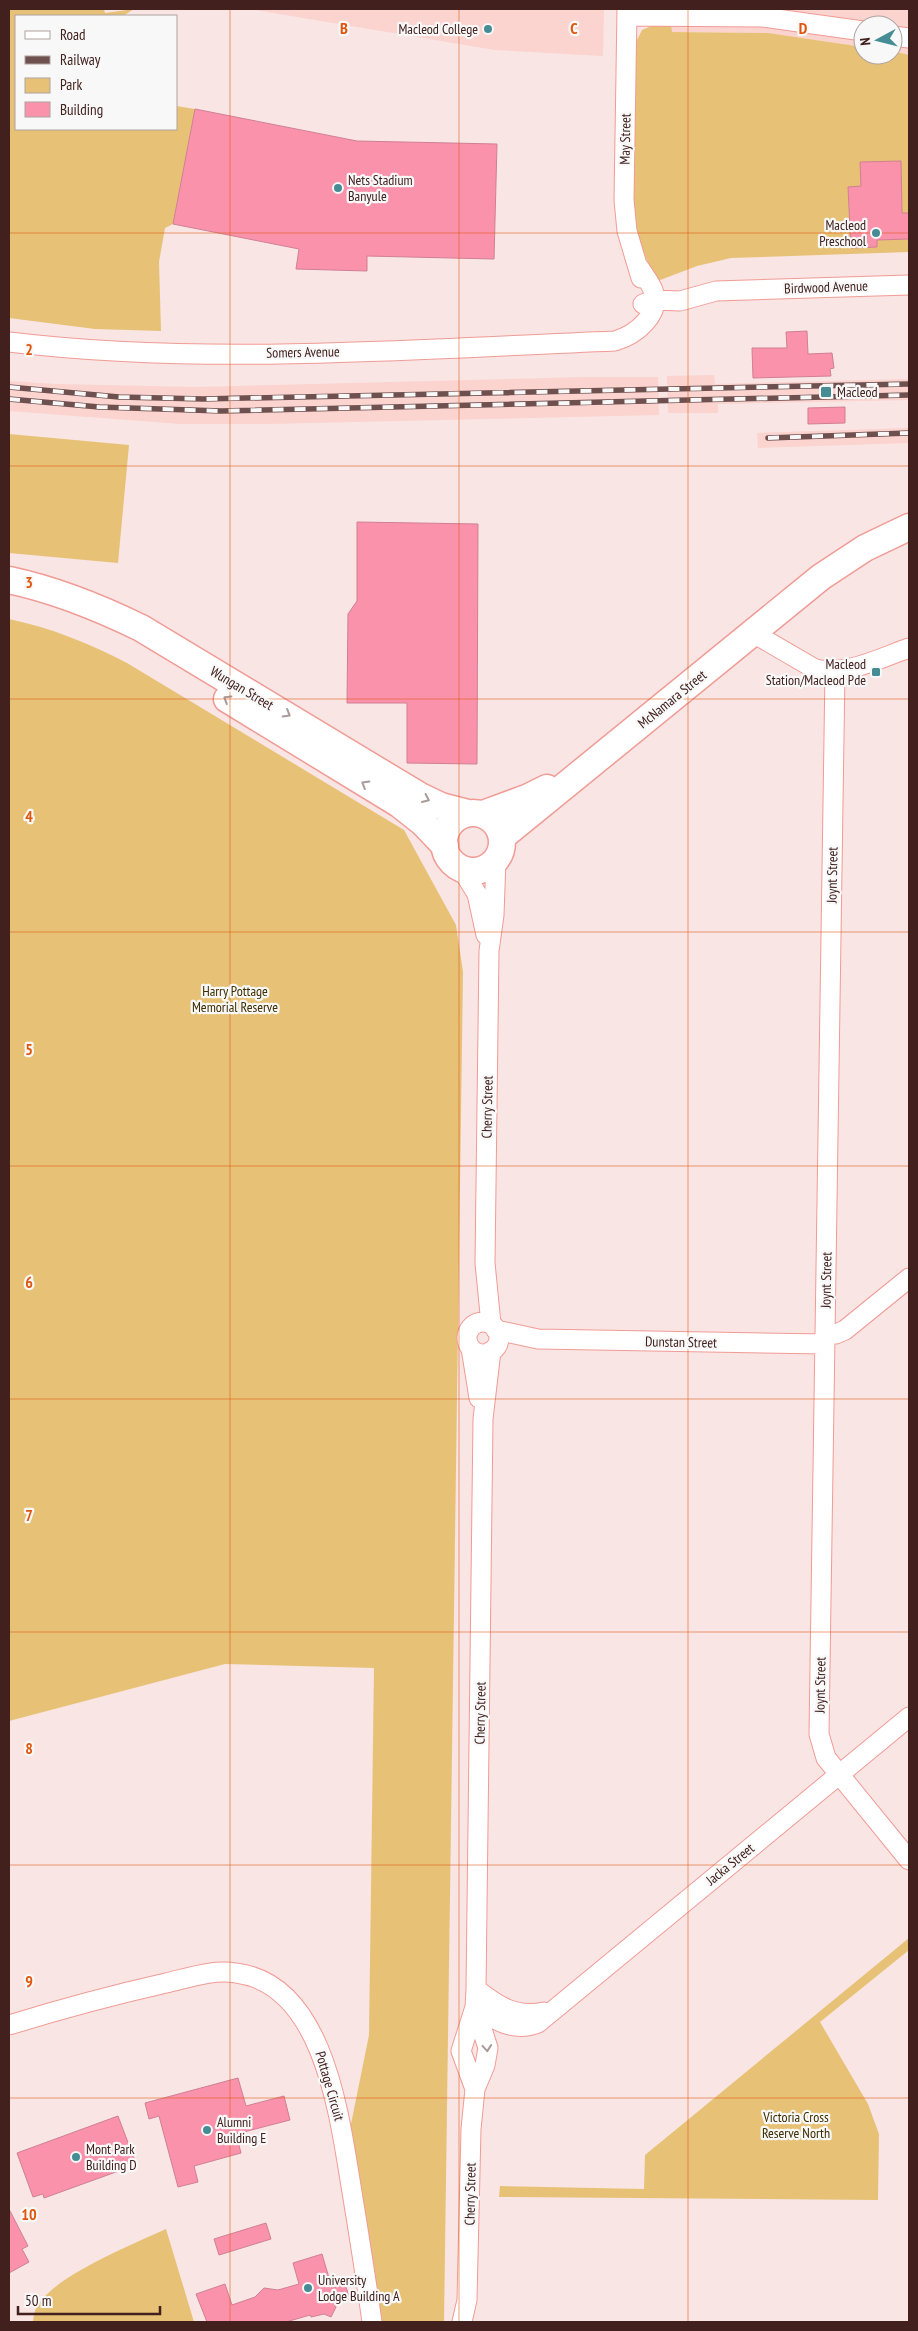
<svg xmlns="http://www.w3.org/2000/svg" width="918" height="2331" viewBox="0 0 918 2331" font-family="'PT Sans Narrow',sans-serif">
<style>
.built{fill:#fbd3cf}
.green{fill:#e7c276}
.building{fill:#fa92ac;stroke:#d17f93}
.lines{fill:none;stroke-linecap:round;stroke-linejoin:round}
.street-casing{stroke:#f19b95;stroke-width:21}
.secondary-casing{stroke:#f19b95;stroke-width:29}
.street{stroke:#fff;stroke-width:19}
.secondary{stroke:#fff;stroke-width:26}
.rail-casing{stroke:#6e504f;stroke-width:5.5}
.rail{stroke:#f7f8f7;stroke-width:4;stroke-dasharray:11;stroke-linecap:butt}
.oneway{stroke:#aa9b9a}
.grid{fill:none;stroke:#e0560d;stroke-width:1;stroke-opacity:0.55}
.poi-dot{fill:#458c94;stroke:#f7f8f7;stroke-width:2}
.labels{text-anchor:middle;stroke-width:4.5;stroke-linejoin:round;paint-order:stroke}
.poi-label{font-size:14px;fill:#41201e;stroke:#f7f8f7;text-anchor:start}
.street-label{font-size:14px;fill:#41201e;stroke:#f7f8f7}
.park-label{font-size:14px;fill:#3f2d00;stroke:#f7f8f7}
.grid-label{font-size:16px;text-anchor:middle;font-weight:bold;fill:#e0560d;stroke:#f7f8f7;stroke-width:4.5;stroke-linejoin:round;paint-order:stroke}
</style>
<rect width="100%" height="100%" fill="#f8e5e4"/>
<path class="built" d="M250,9H604L603,56L495,50Z
M648,9H909V55L893,51V25H863V47L768,33L672,32L647,27Z
M714,375L715,384L909,379V400L718,404V413H668L667,376Z
M586,377H658L659,415L266,424H181L9,411V381L56,384L195,387Z
M909,428V443L758,448L757,433Z"/>
<path class="green" d="M9,9H104L105,13L134,9L123,16H16V129H176V106L195,109L173,224L165,228L159,262L161,331L95,329L9,318Z
M654,25H671L672,32L768,33L863,47V55H893V51L909,55V252L731,258L697,266L655,282L638,237L633,207L636,42L642,30Z
M9,434L129,445L118,563L9,553Z
M9,619C51,628 89,643 127,663L404,830L456,925L463,972L444,2322H379L349,2134L369,2035L374,1668L225,1664L9,1721Z
M909,1938V1950L820,2022L868,2104L879,2134L878,2200L499,2197L500,2186L644,2189L645,2155Z
M166,2229L194,2322H33C33,2319 34,2314 35,2311C47,2278 134,2244 166,2229Z"/>
<path class="building" d="M195,109L357,141L497,144L494,259L367,256V271L296,269L299,249L173,224Z
M901,161L902,213H909V239L877,240V247L851,248L848,187L861,186L860,162Z
M807,331L808,354L832,353L834,368L830,369L831,376L753,378L752,348H787L786,332Z
M845,407V423L808,424V408Z
M357,522L478,524L477,764L407,763V703H347L348,614L357,601Z
M238,2078L246,2106L284,2096L290,2120L236,2134L241,2153L194,2166L198,2182L178,2187L159,2116L149,2119L145,2103Z
M118,2116L135,2161L126,2164L127,2168L44,2198L43,2194L33,2197L17,2153Z
M9,2209L28,2246L22,2249L29,2262L9,2273Z
M266,2223L271,2239L219,2255L214,2239Z
M322,2254L332,2288L345,2284L350,2299L335,2304L336,2307L331,2317L324,2314L311,2317L310,2315L286,2322H207L196,2294L225,2284L232,2305L255,2297L264,2288L278,2290L299,2284L293,2263Z"/>
<g class="lines">
<g class="street-casing">
<path id="street" d="M627,9L624,200L627,231L641,278
M627,16L762,17L863,31
M893,36L909,38
M643,304L654,300L680,301L716,291L909,285
M9,342C208,366 415,349 615,341C635,335 662,315 653,290C650,282 643,274 639,267
M753,633L815,669C847,676 880,658 909,648
M835,671L819,1734L826,1758L909,1860
M461,868L477,894L486,935
M467 1338a16 16 0 1 1 32 0a16 16 0 1 1-32 0Z
M491,1324L485,1263L489,951L494,915L496,860
M496,1330L538,1339L825,1344
M825,1334H836L845,1330L909,1278
M471,1348L479,1398
M476,1989C498,2006 515,2018 544,2012
M475,2007C495,2020 513,2033 538,2023L909,1717
M9,2025C61,2009 113,1995 166,1983C188,1978 213,1969 236,1973C326,1984 340,2122 352,2192C359,2235 366,2279 372,2322
M475,2089L461,2051L475,2007L476,1989L483,1419L491,1351
M462,2322L467,2300L471,2129L475,2089L485,2065L488,2048L475,2007"/>
</g>
<g class="secondary-casing">
<path id="secondary" d="M9,580C56,590 98,607 141,628L420,796L441,806L468,813
M227,699L399,804L423,823L445,846
M444 842a29 29 0 1 1 58 0a29 29 0 1 1-58 0Z
M483,814L529,797L547,788
M502,837L821,577L865,548L909,527"/>
</g>
<use href="#street" class="street"/>
<use href="#secondary" class="secondary"/>
<g class="rail-casing">
<path id="rail" d="M9,387L119,397L203,399L909,384
M9,399L99,407L221,411L909,395
M768,438L909,433"/>
</g>
<use href="#rail" class="rail"/>
</g>
<defs><path id="oneway-chevron" d="M-2-3.5L2.5 0L-2 3.5" fill="none" stroke-width="1.6" stroke-linecap="round" stroke-linejoin="round" transform="scale(1.25)"/></defs>
<g class="oneway">
<use href="#oneway-chevron" transform="translate(227 699) rotate(-148)"/>
<use href="#oneway-chevron" transform="translate(287 714) rotate(31)"/>
<use href="#oneway-chevron" transform="translate(365 784) rotate(-149)"/>
<use href="#oneway-chevron" transform="translate(426 799) rotate(25)"/>
<use href="#oneway-chevron" transform="translate(487 2048) rotate(85)"/>
</g>
<path class="grid" d="M230,9V2322M459,9V2322M688,9V2322M9,233H909M9,466H909M9,699H909M9,932H909M9,1166H909M9,1399H909M9,1632H909M9,1865H909M9,2098H909"/>
<g class="poi-dot">
<circle cx="488" cy="29" r="5"/>
<circle cx="338" cy="188" r="5"/>
<circle cx="876" cy="233" r="5"/>
<rect x="820" y="386" width="12" height="12" rx="2.5"/>
<rect x="871" y="667" width="10" height="10" rx="2.5"/>
<circle cx="207" cy="2130" r="5"/>
<circle cx="76" cy="2157" r="5"/>
<circle cx="308" cy="2288" r="5"/>
</g>
<g class="labels">
<g class="poi-label">
<text x="478" y="34" text-anchor="end">Macleod College</text>
<text x="348" y="185">Nets Stadium<tspan x="348" dy="16">Banyule</tspan></text>
<text x="866" y="230" text-anchor="end">Macleod<tspan x="866" dy="16">Preschool</tspan></text>
<text x="837" y="397">Macleod</text>
<text x="866" y="669" text-anchor="end">Macleod<tspan x="866" dy="16">Station/Macleod Pde</tspan></text>
<text x="217" y="2127">Alumni<tspan x="217" dy="16">Building E</tspan></text>
<text x="86" y="2154">Mont Park<tspan x="86" dy="16">Building D</tspan></text>
<text x="318" y="2285">University<tspan x="318" dy="16">Lodge Building A</tspan></text>
</g>
<g class="street-label">
<text transform="translate(625 139) rotate(-89)" y="5">May Street</text>
<text transform="translate(826 287) rotate(-2)" y="5">Birdwood Avenue</text>
<text transform="translate(303 352) rotate(-1)" y="5">Somers Avenue</text>
<text transform="translate(242 688) rotate(31)" y="5">Wungan Street</text>
<text transform="translate(672 699) rotate(-39)" y="5">McNamara Street</text>
<text transform="translate(832 875) rotate(-89)" y="5">Joynt Street</text>
<text transform="translate(487 1107) rotate(-89)" y="5">Cherry Street</text>
<text transform="translate(826 1280) rotate(-89)" y="5">Joynt Street</text>
<text transform="translate(681 1342) rotate(1)" y="5">Dunstan Street</text>
<text transform="translate(820 1685) rotate(-89)" y="5">Joynt Street</text>
<text transform="translate(480 1713) rotate(-89)" y="5">Cherry Street</text>
<text transform="translate(730 1864) rotate(-39)" y="5">Jacka Street</text>
<text transform="translate(330 2086) rotate(74)" y="5">Pottage Circuit</text>
<text transform="translate(470 2194) rotate(-89)" y="5">Cherry Street</text>
</g>
<g class="park-label">
<text x="235" y="996">Harry Pottage<tspan x="235" dy="16">Memorial Reserve</tspan></text>
<text x="796" y="2122">Victoria Cross<tspan x="796" dy="16">Reserve North</tspan></text>
</g>
</g>
<g class="grid-label">
<text x="344" y="34">B</text>
<text x="574" y="34">C</text>
<text x="803" y="34">D</text>
<text x="29" y="355">2</text>
<text x="29" y="588">3</text>
<text x="29" y="822">4</text>
<text x="29" y="1055">5</text>
<text x="29" y="1288">6</text>
<text x="29" y="1521">7</text>
<text x="29" y="1754">8</text>
<text x="29" y="1987">9</text>
<text x="29" y="2220">10</text>
</g>
<rect width="918" height="2331" fill="none" stroke="#41201e" stroke-width="20"/>
<rect x="15" y="15" width="162" height="115" fill="#f7f8f7" stroke="#aea2a0"/>
<rect x="25" y="31" width="25" height="8" fill="#ffffff" stroke="#aea2a0"/>
<text x="60" y="40" font-size="15" fill="#41201e">Road</text>
<rect x="25" y="56" width="25" height="8" fill="#6e504f" stroke="#aea2a0"/>
<text x="60" y="65" font-size="15" fill="#41201e">Railway</text>
<rect x="25" y="78" width="25" height="15" fill="#e7c276" stroke="#aea2a0"/>
<text x="60" y="90" font-size="15" fill="#41201e">Park</text>
<rect x="25" y="102" width="25" height="15" fill="#fa92ac" stroke="#aea2a0"/>
<text x="60" y="115" font-size="15" fill="#41201e">Building</text>
<g transform="translate(878 40) rotate(263)"><circle r="24" fill="#f7f8f7" stroke="#aea2a0"/>
<path d="M0-4L9 19L0 12L-9 19Z" fill="#458c94"/>
<text y="-8" font-size="14" font-weight="bold" text-anchor="middle" fill="#41201e">N</text>
</g>
<path d="M18 2306v8h142v-8" fill="none" stroke="#41201e" stroke-width="2.5"/>
<text x="25" y="2306" font-size="15" fill="#41201e" stroke="#f7f8f7" stroke-width="4" paint-order="stroke">50 m</text>
</svg>
